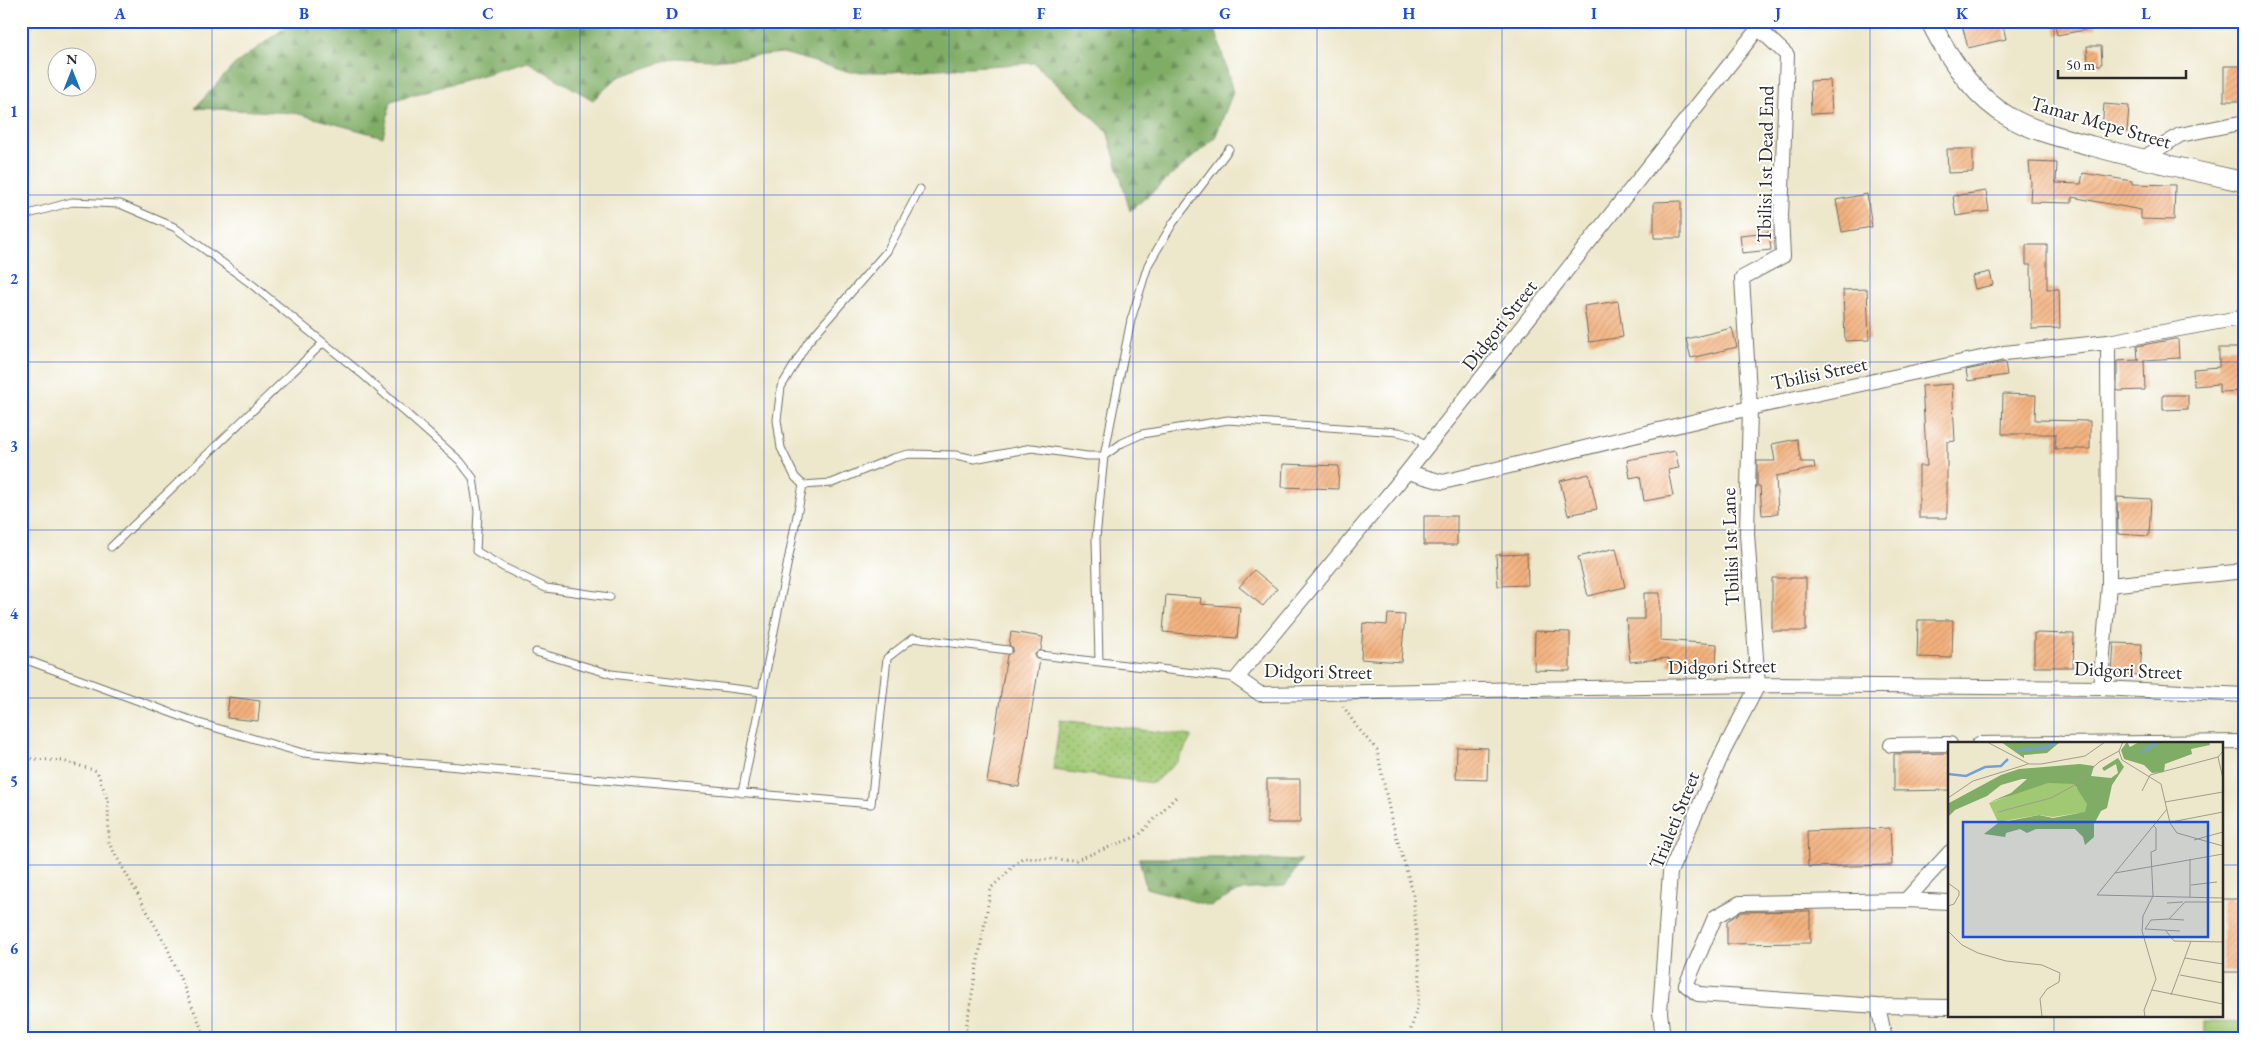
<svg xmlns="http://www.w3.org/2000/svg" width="2266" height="1060" viewBox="0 0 2266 1060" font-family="'EB Garamond',serif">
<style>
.grass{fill:url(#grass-dots);stroke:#667a50}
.forest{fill:url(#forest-firs);stroke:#566c48}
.garden{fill:#a1c974;stroke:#667a50}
.building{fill:url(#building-hatch)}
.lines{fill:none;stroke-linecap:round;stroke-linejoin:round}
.lane-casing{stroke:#6f6d63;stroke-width:9}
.street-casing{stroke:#6f6d63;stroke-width:16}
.secondary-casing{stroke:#6f6d63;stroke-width:21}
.path{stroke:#6f6d63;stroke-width:3;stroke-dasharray:1 4;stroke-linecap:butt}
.lane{stroke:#fff;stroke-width:7}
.street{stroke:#fff;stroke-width:14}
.secondary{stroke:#fff;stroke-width:19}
.grid{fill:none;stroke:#1d4ed8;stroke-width:1;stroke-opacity:0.55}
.labels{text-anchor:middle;stroke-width:4;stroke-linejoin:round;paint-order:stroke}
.street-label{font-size:20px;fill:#2b2b2b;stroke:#fff}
.inset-river{fill:none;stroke:#70a1db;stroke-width:2.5}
.inset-road{fill:none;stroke:#9f9c8b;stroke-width:1}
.view{fill:#1d4ed8;fill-opacity:0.15;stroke:#1d4ed8;stroke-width:2.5}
.inset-edge{fill:none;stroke:#2b2b2b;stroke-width:2.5}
.neatline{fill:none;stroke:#1d4ed8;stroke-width:2}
.grid-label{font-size:16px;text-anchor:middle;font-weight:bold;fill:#1d4ed8}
</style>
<defs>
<pattern id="grass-dots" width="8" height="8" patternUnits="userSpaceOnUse" patternTransform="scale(1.25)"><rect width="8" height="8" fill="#a1c974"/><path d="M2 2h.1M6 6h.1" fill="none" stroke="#83a35f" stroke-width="1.8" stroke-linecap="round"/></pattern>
<pattern id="forest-firs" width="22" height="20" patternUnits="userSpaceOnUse" patternTransform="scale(1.25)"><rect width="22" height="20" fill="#80ad66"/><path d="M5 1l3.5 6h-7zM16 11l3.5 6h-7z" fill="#698d54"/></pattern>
<pattern id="building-hatch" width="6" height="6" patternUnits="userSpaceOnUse" patternTransform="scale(1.25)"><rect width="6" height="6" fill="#f3b17d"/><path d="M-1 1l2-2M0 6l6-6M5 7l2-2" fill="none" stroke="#d0986c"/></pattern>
</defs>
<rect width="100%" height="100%" fill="#fff"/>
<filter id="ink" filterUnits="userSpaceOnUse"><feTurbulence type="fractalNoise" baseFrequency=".02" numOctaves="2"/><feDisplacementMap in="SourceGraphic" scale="10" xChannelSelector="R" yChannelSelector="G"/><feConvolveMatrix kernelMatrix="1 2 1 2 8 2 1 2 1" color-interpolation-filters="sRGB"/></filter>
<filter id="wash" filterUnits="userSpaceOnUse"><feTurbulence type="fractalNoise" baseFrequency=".0096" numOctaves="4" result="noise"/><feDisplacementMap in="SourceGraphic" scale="20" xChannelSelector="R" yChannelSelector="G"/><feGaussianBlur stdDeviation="1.12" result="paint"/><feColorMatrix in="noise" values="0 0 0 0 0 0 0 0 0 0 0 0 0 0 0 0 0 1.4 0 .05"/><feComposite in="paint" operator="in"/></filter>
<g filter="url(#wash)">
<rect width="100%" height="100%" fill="#ede7cb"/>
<path class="grass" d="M1060,720L1192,736L1178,761L1153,783L1053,770Z"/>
<path class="forest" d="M294,21H1213L1233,92L1215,138L1130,211L1107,131L1034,63L891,72H850L783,53L713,60L676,58L618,77L593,100L528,62L391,101L383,137L295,113L195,108L234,65Z
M1228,858L1301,861L1285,886L1242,890L1210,906L1146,888L1139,858Z"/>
<path class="garden" d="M2205,1021L2245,1022V1039H2205Z"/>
<g id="blocks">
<path class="building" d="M1961,21H2002L2006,39L1968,48Z
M2054,21H2095L2096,28L2057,35Z
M2087,46H2101L2102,65H2088Z
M2224,66H2245V101H2224Z
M1830,80L1832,113L1811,114L1810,81Z
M2104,104L2129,106L2127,132L2102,130Z
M1947,149H1973V172L1948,173Z
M2029,162L2057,163L2056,183L2081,184L2083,173L2132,181V184L2175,185L2174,220L2141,219V210L2072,197V203L2030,202L2031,183Z
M1986,191L1989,211L1956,216L1953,196Z
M1867,194L1872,227L1842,232L1836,200Z
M1681,201V238H1654V202Z
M1769,232L1771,250L1742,253L1740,235Z
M2026,245H2047V289H2059L2060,328L2032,329L2031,265H2026Z
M1990,272L1993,285L1975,289L1972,276Z
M1867,289L1869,340L1845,341L1843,290Z
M1618,301L1623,337L1589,342L1584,306Z
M1732,328L1737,347L1691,358L1686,339Z
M2175,339H2178L2179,358L2144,360L2145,390L2117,391V361L2140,360H2138L2137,346Z
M2219,348H2242L2245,391L2219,392V384L2194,386L2193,369L2219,367Z
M2005,362L2007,375L1968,381L1966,370Z
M1952,384L1955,441L1947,442V518H1919V466H1927L1922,386Z
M2003,394L2036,395L2035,420L2090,421V449H2055L2056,434H2002Z
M2163,395H2188V409L2163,410Z
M1797,439L1801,462H1814L1815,468L1776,476L1778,514L1762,515L1760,486H1757V461H1775L1772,444Z
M1675,451L1679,468L1668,470L1673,496L1644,501L1640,476L1630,478L1627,460Z
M1283,464L1339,466L1338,489L1282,487Z
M1589,474L1597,509L1568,515L1560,481Z
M2117,497L2151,499L2149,536L2118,534Z
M1424,516H1457V545H1424Z
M1616,548L1625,587L1588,596L1578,557Z
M1527,554L1528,585L1498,586L1496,555Z
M1254,570L1277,589L1263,606L1239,587Z
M1772,578H1806V631H1772Z
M1644,593H1660V640L1717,644L1716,668L1668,665L1669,658L1630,662L1626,619H1644Z
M1166,595L1201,598L1200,604L1240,607L1237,638L1163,632Z
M1388,614L1405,615L1401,662L1361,659L1363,623L1387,625Z
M1918,620H1953L1952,658L1917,657Z
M1535,631L1570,632V671L1534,670Z
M1011,632L1043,637L1041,650L1035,654V658L1040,660L1019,787L987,782L1007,655L1013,651V648L1009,645Z
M2034,633L2074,634L2073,667H2034Z
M2114,643L2142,644L2140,675L2112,673Z
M229,697L260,701L258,721L227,718Z
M1457,747L1488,748L1487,780L1456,779Z
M1950,753V790L1894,791V754Z
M1267,779H1300V823H1267Z
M1890,828L1892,865L1808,867L1807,831Z
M2222,899H2241V917H2245V964H2242V972H2222Z
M1810,911V943L1727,944V921L1742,912Z"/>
</g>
</g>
<g filter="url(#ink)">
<use href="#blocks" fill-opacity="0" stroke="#6f6d63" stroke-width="1"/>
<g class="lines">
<g class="lane-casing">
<path id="lane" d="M920,189L887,251L808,342L781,387L777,420L781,448L795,477L803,485L832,483L893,458L909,454L956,455L974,459L1032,448L1087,456H1104L1122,443L1142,434L1228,420L1398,432L1414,436L1427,447
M21,216L72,202L120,204L174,227L250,283L362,374L460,461L473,478L478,511L476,551L503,567L546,588L610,597
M111,547L323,343
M536,652L611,674L762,692
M1040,655L1237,678
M21,658L199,723L303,753L871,804L887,658L913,638L1008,650
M1099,661L1096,538L1104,456L1131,320L1148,265L1173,223L1229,149
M742,793L803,485"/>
</g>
<g class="street-casing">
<path id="street" d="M1764,21L1407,472L1237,678L1260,694L1758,685L2100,688L2245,695
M2142,159L2180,135L2245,122
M1407,472L1443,482L1750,408L2004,353L2108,342L2245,317
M2109,585L2235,572L2245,569
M2100,688L2109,585L2108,342
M1979,744L2057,743
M2056,744L2245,742
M1891,745L1950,744
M1950,852L1906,900L1740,903L1715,917L1686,985L1698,994L1878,1006L1950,1007
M1906,900L1950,902
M1878,1006L1885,1039
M1663,1039L1660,1012L1670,872L1724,750L1758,685L1747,534L1750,408L1742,278L1783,256L1781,216L1787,55L1758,28"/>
</g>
<g class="secondary-casing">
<path id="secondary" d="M1930,21C1948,57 1974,97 2009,117C2035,132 2064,138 2092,146C2143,160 2194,171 2245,182"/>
</g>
<path class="path" d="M1343,706L1357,727L1377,750L1391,818L1413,893L1420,979L1418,1005L1408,1039
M21,758L63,761L97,771L108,801L109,843L167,947L206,1039
M964,1039L991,888L1022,858L1076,860L1138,836L1176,797"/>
<use href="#lane" class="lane"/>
<use href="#street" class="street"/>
<use href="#secondary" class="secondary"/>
</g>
</g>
<path class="grid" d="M212,21V1039M396,21V1039M580,21V1039M764,21V1039M949,21V1039M1133,21V1039M1317,21V1039M1502,21V1039M1686,21V1039M1870,21V1039M2054,21V744M21,195H2245M21,362H2245M21,530H2245M21,698H2245M21,865H1950M2222,865H2245M2054,1016V1039"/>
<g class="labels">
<g class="street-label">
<text transform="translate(2101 122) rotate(16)" y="7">Tamar Mepe Street</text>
<text transform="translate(1765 164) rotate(-89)" y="7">Tbilisi 1st Dead End</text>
<text transform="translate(1499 325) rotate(-52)" y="7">Didgori Street</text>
<text transform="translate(1819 373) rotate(-12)" y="7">Tbilisi Street</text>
<text transform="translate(1730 547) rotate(-92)" y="7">Tbilisi 1st Lane</text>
<text transform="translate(1722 666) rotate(-1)" y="7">Didgori Street</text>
<text transform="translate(2128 670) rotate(2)" y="7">Didgori Street</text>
<text transform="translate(1318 671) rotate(1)" y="7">Didgori Street</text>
<text transform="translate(1674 820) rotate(-68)" y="7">Trialeti Street</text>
</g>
</g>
<g transform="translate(1948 742)">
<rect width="275" height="275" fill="#ede7cb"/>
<path d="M53,0L75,1L112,0L99,11L76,13V16ZM179,0L182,5L191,0H261L262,3L243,7L244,12L217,22L216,30L204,31L196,23L176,17L173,8ZM170,16L176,25L164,43L159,66L153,69L146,82V95L137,103L135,95L127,87H88L79,91L72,87L58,91L57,95L36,92L50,81L91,73L105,76L131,71L138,65L126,52L129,45L58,55L42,60L63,51L79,37H74L53,43L39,54L7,68L0,75L1,61L53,33L71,27L132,22L146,24L143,34L163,36L170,31L168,22L156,29L154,26Z" fill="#80ad66"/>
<path d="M100,41L126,42L139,62L137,70L105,75L91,73L50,80L41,61Z" fill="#a1c974"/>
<path class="inset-river" d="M67,9L100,5L109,0M193,11L210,0M0,32L18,34L37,25L53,24L60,17"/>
<path class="inset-road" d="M39,0L81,22H93L137,14L157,0M175,0L171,9L174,18L213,42L222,81L229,91L275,104M275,9L270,15L275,37M194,49L202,33L270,15M0,56L25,39L80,22M217,60L275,50M219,67L149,153L275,156M50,70L103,56L125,44L151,20L171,9M223,80L275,70M246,98L275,90M167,131L275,112M0,141L11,149V153L6,162L0,164M243,143L269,140M242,155V117M219,161L235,160M221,177L236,178M0,189L14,203L30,211L58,219L94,223L112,231L111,240L99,247L92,257L94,275M218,189L226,199L275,200M232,189L197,187L203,178L221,177L237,160H275M237,216L275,222M232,233L275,241M204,248L275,262M223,253L243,199M197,275L196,268L208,237L194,189L195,174L205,154L203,110L208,108V86L205,83"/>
<path class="view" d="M15,80H260V195H15Z"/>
<rect width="275" height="275" class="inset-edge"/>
</g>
<rect width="2266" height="1060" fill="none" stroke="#fff" stroke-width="55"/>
<g transform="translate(72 72)"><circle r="24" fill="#ffffff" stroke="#aaaaaa"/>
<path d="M0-4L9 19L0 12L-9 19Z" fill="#1f6fb2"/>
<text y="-8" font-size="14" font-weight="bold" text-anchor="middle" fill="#2b2b2b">N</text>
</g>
<path d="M2058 70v8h128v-8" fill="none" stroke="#2b2b2b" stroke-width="2.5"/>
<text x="2066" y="70" font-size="15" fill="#2b2b2b" stroke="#ffffff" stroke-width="4" paint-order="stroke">50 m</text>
<rect x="28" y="28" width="2210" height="1004" class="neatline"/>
<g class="grid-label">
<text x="120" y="19">A</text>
<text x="304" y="19">B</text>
<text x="488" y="19">C</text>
<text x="672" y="19">D</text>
<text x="857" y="19">E</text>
<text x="1041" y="19">F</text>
<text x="1225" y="19">G</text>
<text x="1409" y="19">H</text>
<text x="1594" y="19">I</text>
<text x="1778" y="19">J</text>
<text x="1962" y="19">K</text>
<text x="2146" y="19">L</text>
<text x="14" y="117">1</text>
<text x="14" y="284">2</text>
<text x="14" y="452">3</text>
<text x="14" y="619">4</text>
<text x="14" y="787">5</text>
<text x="14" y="954">6</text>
</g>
</svg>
